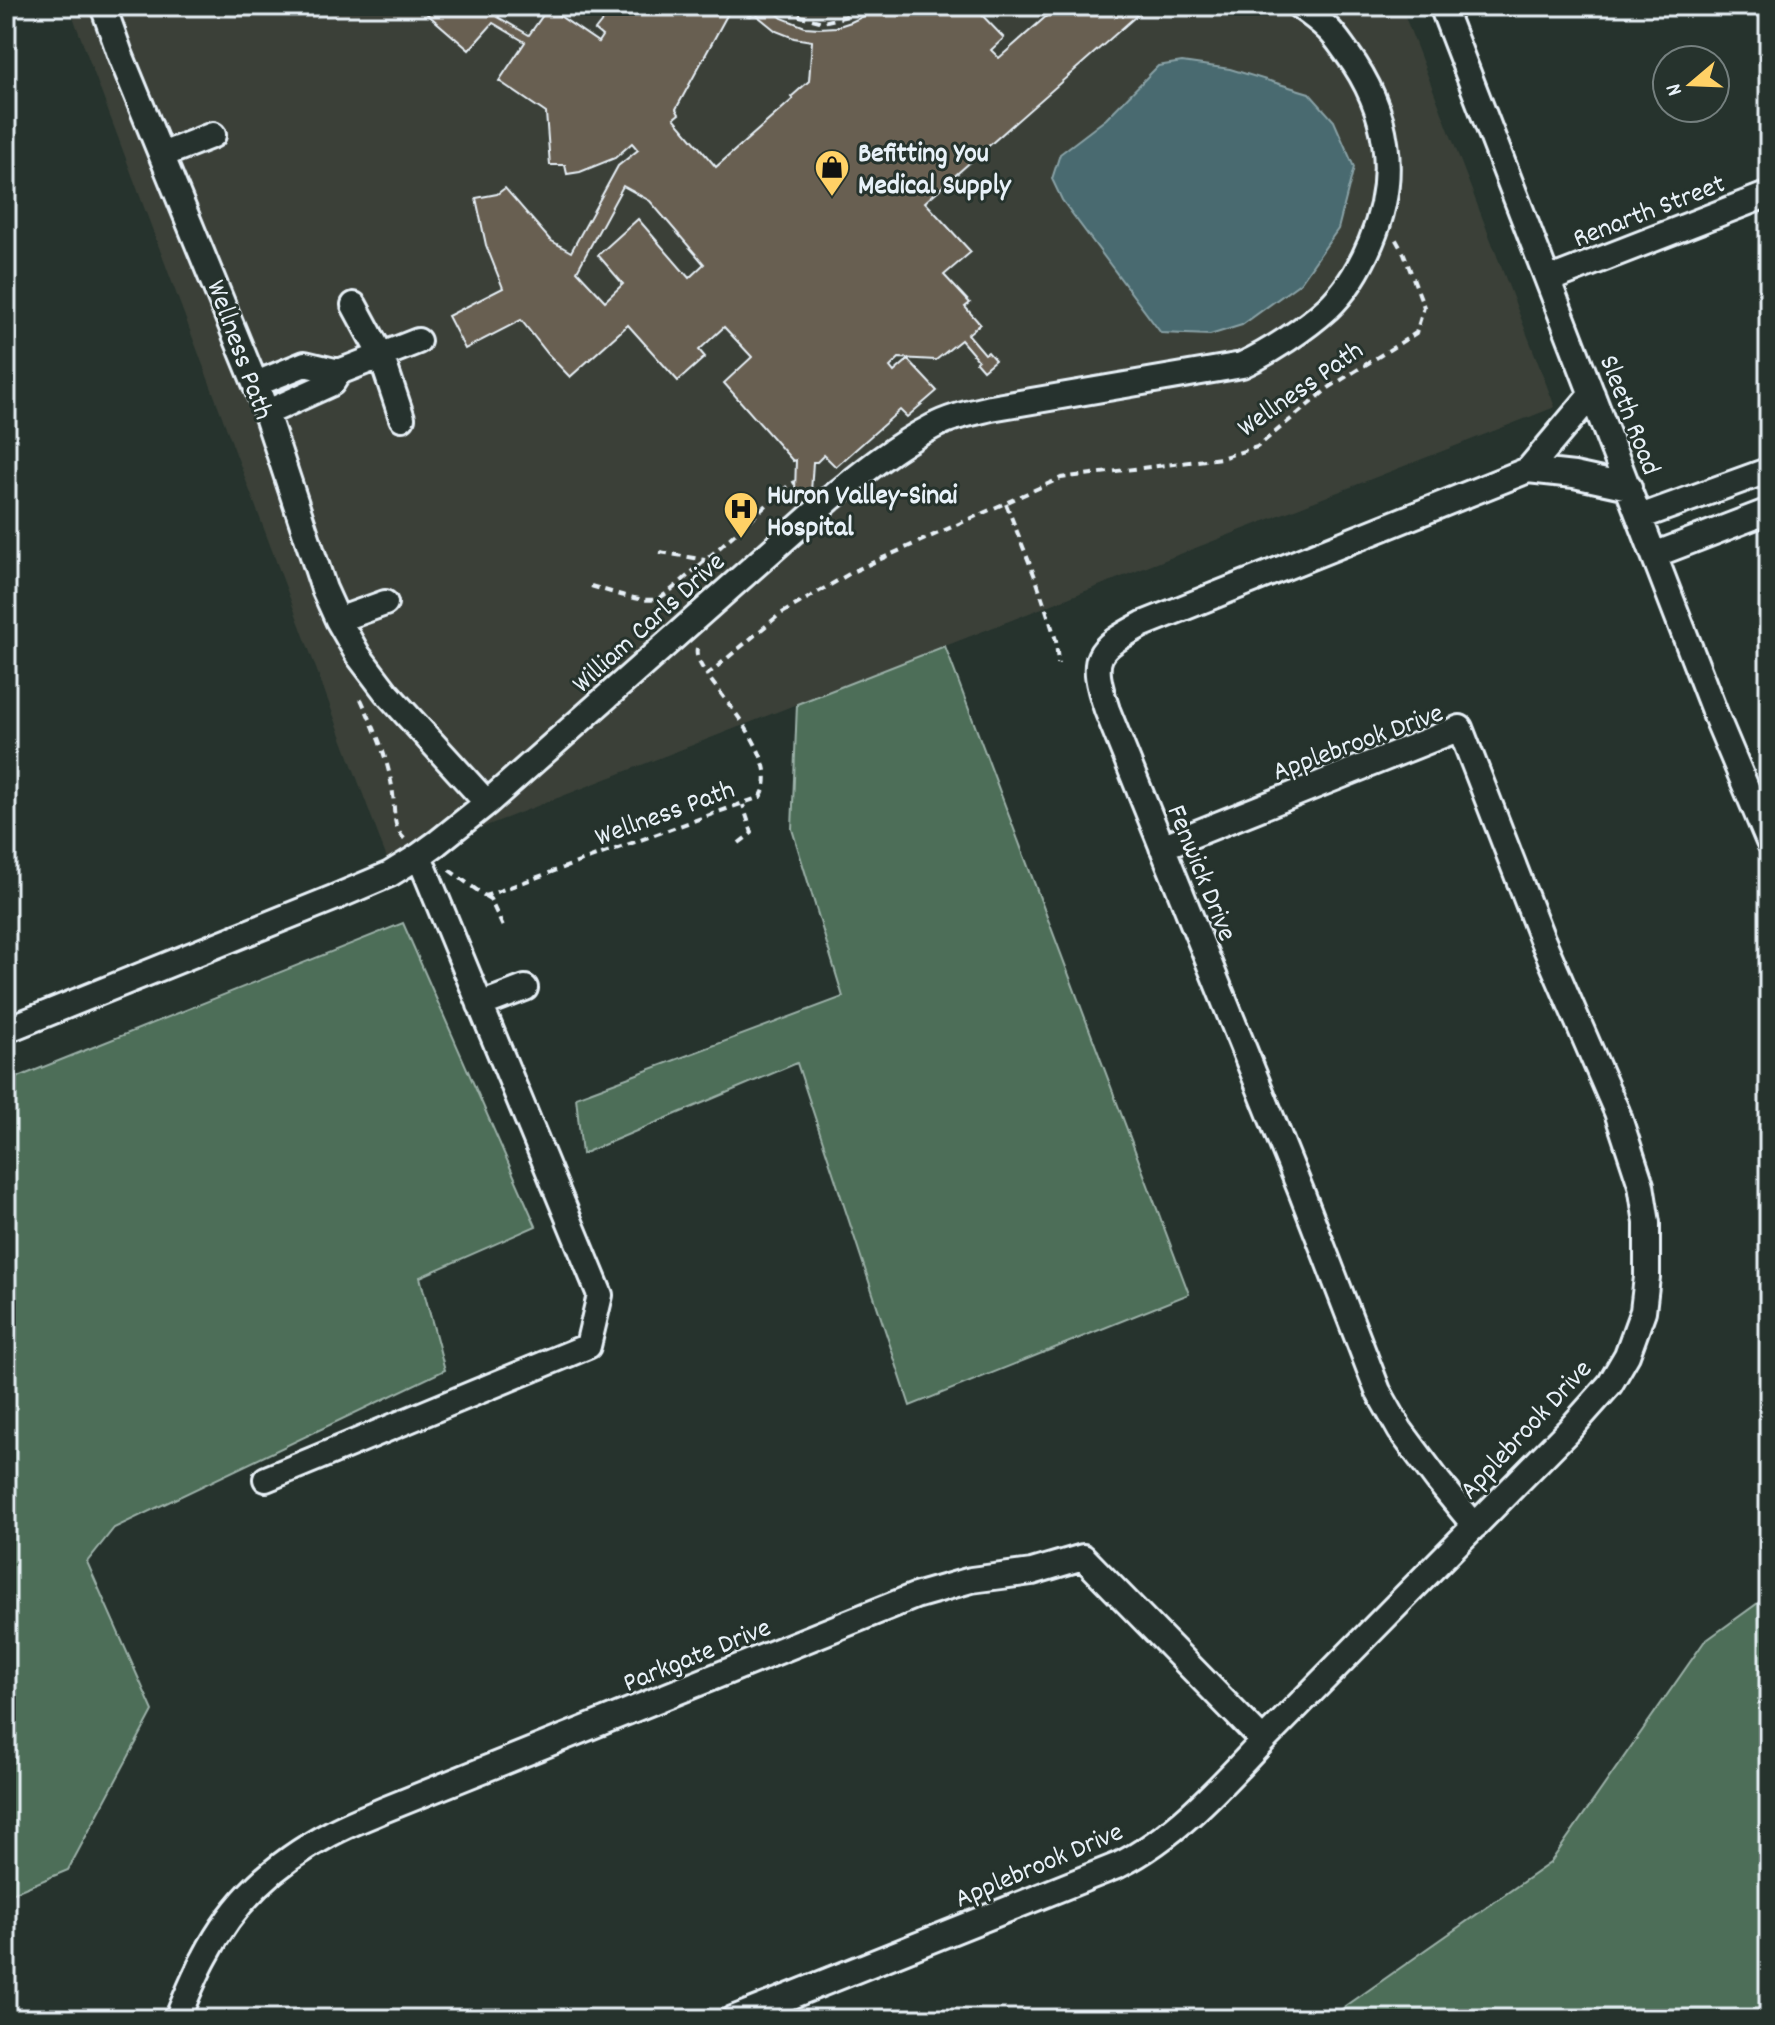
<svg xmlns="http://www.w3.org/2000/svg" width="1775" height="2025" viewBox="0 0 1775 2025" font-family="Dekko,sans-serif">
<style>
.built{fill:#3a4038}
.green{fill:#4e6e58;stroke:#9bb0a8;stroke-width:2}
.water{fill:#496b6f;stroke:#89a1a6;stroke-width:2}
.building{fill:#685f51;stroke:#e8f1f8;stroke-width:2;fill-rule:evenodd}
.lines{fill:none;stroke-linecap:round;stroke-linejoin:round}
.minor-casing{stroke:#e8f1f8;stroke-width:30}
.path{stroke:#e8f1f8;stroke-width:4;stroke-dasharray:8 6;stroke-linecap:butt}
.minor{stroke:#26332d;stroke-width:24}
.labels{text-anchor:middle;stroke-width:6;stroke-linejoin:round;paint-order:stroke}
.poi-label{font-size:28px;font-weight:bold;fill:#e8f1f8;stroke:#26332d;text-anchor:start}
.street-label{font-size:28px;fill:#e8f1f8;stroke:#26332d}
</style>
<rect width="100%" height="100%" fill="#26332d"/>
<filter id="ink" filterUnits="userSpaceOnUse"><feTurbulence type="fractalNoise" baseFrequency=".0125" numOctaves="2"/><feDisplacementMap in="SourceGraphic" scale="16" xChannelSelector="R" yChannelSelector="G"/><feConvolveMatrix kernelMatrix="1 2 1 2 8 2 1 2 1" color-interpolation-filters="sRGB"/></filter>
<g filter="url(#ink)">
<path class="built" d="M69,6H1401L1555,407L389,864Z"/>
<path class="green" d="M945,646L1189,1294L910,1406L797,1063L582,1154L576,1097L843,997L792,829L797,704Z
M403,923L536,1226L420,1277L445,1370L114,1528L87,1562L153,1711L68,1870L6,1896V1082Z
M1769,1595V2019H1336V2013L1550,1863L1704,1642Z"/>
<path class="water" d="M1182,62L1230,69L1309,93L1334,121L1354,167L1338,229L1300,283L1242,325L1210,335L1161,333L1062,200L1052,179L1060,154L1106,119L1158,66Z"/>
<path class="building" d="M418,6H508L498,17L529,35L548,8L598,42L602,36L595,30L614,6H732L676,109L679,114L674,118L716,167L793,99L791,97L809,81L812,41L794,38L776,31L754,13L750,16L733,6H780L774,11L782,18L805,27L819,28L836,27L851,22L864,16L875,6H983L978,11L1004,38L991,50L999,58L1058,6H1139L1143,10L925,202L971,252L944,275L970,303L965,307L980,324L968,334L985,354L988,352L995,360L983,370L976,362L978,360L961,340L936,360L899,358L890,367L894,372L908,360L937,391L907,417L900,410L836,467L824,455L817,462H813L811,492L795,491L796,460L793,461L724,383L752,357L724,327L699,350L705,357L678,381L628,325L570,377L548,354L521,320L465,349L448,316L503,288L486,245L476,198L497,194L505,188L550,240L571,252L618,166L638,150L632,143L615,158L580,172L567,174L565,165H550L546,113L499,81L525,42L493,23L469,50ZM623,186L650,201L704,264L689,278L638,219L598,255L623,284L605,301L577,271Z"/>
<g class="lines">
<g class="minor-casing">
<path id="minor" d="M103,6L120,54L261,398L324,589L338,620L358,655L386,692L487,803
M1442,6L1716,716L1769,842
M162,155L213,135
M1548,280L1769,194
M354,305L381,355L402,418
M256,384L305,364L339,372L418,341
M266,413L332,383L339,372
M1528,470L1574,475L1629,487
M1640,517L1764,472L1769,473
M1654,555L1769,511
M338,620L385,603
M480,1005L525,988
M6,1030L336,897L390,874L419,856L437,843L487,803L830,499C862,473 895,446 932,427C950,417 971,413 991,408L1242,365C1270,352 1305,329 1328,308C1347,290 1361,266 1371,242C1399,176 1389,110 1347,53C1341,45 1335,35 1328,29C1319,20 1309,13 1299,6
M266,1479L588,1346L600,1295L419,856
M1475,1526L1438,1481L1400,1430L1378,1391L1301,1191L1107,710C1089,656 1095,650 1143,624L1528,470L1592,394
M177,2019C186,1998 194,1977 205,1957C234,1901 275,1863 330,1834C348,1824 367,1817 386,1809L915,1596L971,1580L1032,1572L1083,1557L1263,1741
M733,2019L1119,1865C1176,1836 1220,1787 1263,1741L1569,1430L1610,1384L1627,1355L1643,1311L1647,1277V1223L1641,1185L1617,1112L1542,939L1460,728L1162,847"/>
</g>
<path class="path" d="M788,6L800,16L823,22L852,15L862,6
M1006,504L1037,582L1056,640L1058,664
M660,552L705,560
M708,578L699,566L789,485L795,482
M591,586C606,590 646,605 659,598C670,593 689,574 699,566
M697,648C695,658 702,667 707,675
M361,699C375,730 389,760 393,794C395,811 392,829 406,840
M739,843L752,833L743,805
M449,870L485,896L760,797C784,765 726,702 707,675L779,615L854,571L1061,478L1221,458L1257,447L1330,387L1416,333L1424,307L1404,254L1395,238
M485,896L490,899L504,929"/>
<use href="#minor" class="minor"/>
</g>
</g>
<defs>
<g id="shop-pin" transform="scale(1.8)"><path d="M0 17L-7.5 6A9.5 9.5 0 1 1 7.5 6Z" fill="#ffd166" stroke="#26332d"/><path d="M-5-2.5h2.3a2.7 3.5 0 0 1 5.4 0H5L5.5 6h-11ZM-1.5-2.5h3a1.5 2.3 0 0 0-3 0Z" fill="#111"/></g>
<g id="hospital-pin" transform="scale(1.8)"><path d="M0 17L-7.5 6A9.5 9.5 0 1 1 7.5 6Z" fill="#ffd166" stroke="#26332d"/><path d="M-5-5h3v3.5h4V-5h3V5h-3V1.5h-4V5h-3Z" fill="#111"/></g>
</defs>
<g fill-rule="evenodd">
<use href="#shop-pin" x="832" y="167"/>
<use href="#hospital-pin" x="741" y="509"/>
</g>
<g class="labels">
<g class="poi-label">
<text x="858" y="161">Befitting You<tspan x="858" dy="32">Medical Supply</tspan></text>
<text x="767" y="503">Huron Valley-Sinai<tspan x="767" dy="32">Hospital</tspan></text>
</g>
<g class="street-label">
<text transform="translate(1648 209) rotate(-21)" y="10">Renarth Street</text>
<text transform="translate(242 349) rotate(70)" y="10">Wellness Path</text>
<text transform="translate(1299 387) rotate(-35)" y="10">Wellness Path</text>
<text transform="translate(1632 414) rotate(69)" y="10">Sleeth Road</text>
<text transform="translate(647 621) rotate(-42)" y="10">William Carls Drive</text>
<text transform="translate(1357 740) rotate(-20)" y="10">Applebrook Drive</text>
<text transform="translate(664 811) rotate(-20)" y="10">Wellness Path</text>
<text transform="translate(1204 872) rotate(68)" y="10">Fenwick Drive</text>
<text transform="translate(1524 1428) rotate(-47)" y="10">Applebrook Drive</text>
<text transform="translate(696 1653) rotate(-22)" y="10">Parkgate Drive</text>
<text transform="translate(1038 1863) rotate(-23)" y="10">Applebrook Drive</text>
</g>
</g>
<rect width="1775" height="2025" fill="none" stroke="#26332d" stroke-width="32"/>
<rect x="16" y="16" width="1743" height="1993" fill="none" stroke="#e8f1f8" stroke-width="3" filter="url(#ink)"/>
<g transform="translate(1691 84) rotate(251)"><circle r="38" fill="#26332d" stroke="#747f7e" stroke-width="2"/>
<path d="M0-6L14 30L0 20L-14 30Z" fill="#ffd166"/>
<text y="-12" font-size="22" font-weight="bold" text-anchor="middle" fill="#e8f1f8">N</text>
</g>
</svg>
